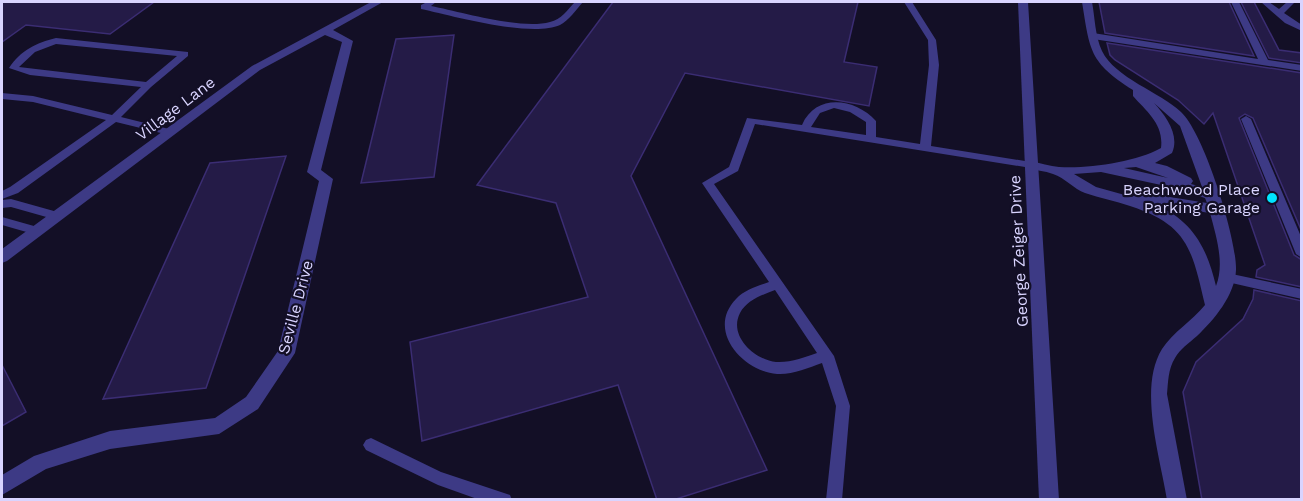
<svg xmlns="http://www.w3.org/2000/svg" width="1303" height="501" viewBox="0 0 1303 501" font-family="'Work Sans',sans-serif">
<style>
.building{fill:#241b47;stroke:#3b2d73;stroke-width:1.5}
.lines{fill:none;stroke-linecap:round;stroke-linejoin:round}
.service{fill:#3d3a85;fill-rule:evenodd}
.minor{fill:#3d3a85;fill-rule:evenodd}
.tertiary{fill:#3d3a85;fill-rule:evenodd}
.poi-dot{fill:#00e5ff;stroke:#130f26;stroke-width:2}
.labels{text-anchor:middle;stroke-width:4.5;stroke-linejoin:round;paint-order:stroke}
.street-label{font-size:16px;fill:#d9d4ff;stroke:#130f26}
.poi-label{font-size:16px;fill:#d9d4ff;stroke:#130f26;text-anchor:end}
</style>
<rect width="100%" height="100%" fill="#130f26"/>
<path class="building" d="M2,2H154L110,34L26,25L2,42Z
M613,2H858L844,62L877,67L869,106L685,73L631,176L767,470L673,500H657L618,385L422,441L410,342L588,297L556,203L477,185Z
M1099,2H1229L1254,56L1105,33Z
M1241,2H1254L1279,50L1302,53V63L1269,58Z
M454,35L434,177L361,183L396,39Z
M1107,43L1302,73V232L1253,118L1245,114L1239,118L1294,255L1302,260V287L1256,277L1257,270L1265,265L1213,113L1204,124L1178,100L1115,60L1110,55Z
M286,156L206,388L103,399L210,163Z
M1254,290L1302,301V500H1202L1183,392L1196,362L1243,319L1253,299Z
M2,365L26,412L2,426Z"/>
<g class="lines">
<path class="service" d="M427,2H436L431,6C462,12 521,30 550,22C561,20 568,9 575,2H583C576,10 569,20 560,25C531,38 453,16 421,9V5Z
M904,2H912L936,40L939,65L931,146L1031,162L1035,163L1036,165L1035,167L1031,168L755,124L738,171L714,184L834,356L850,406L842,500H826L836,406L822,363C808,368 792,375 777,374C742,371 706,330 736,299C744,290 758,286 769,282L702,183L729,167L747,118L802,125C816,93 855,98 876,121V137L920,144L929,65L928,40ZM834,108L850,112L866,122V135L811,127L820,113ZM775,290L817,353C805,357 790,363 776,362C755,360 728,336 740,313C747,300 762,295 775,290Z
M1231,2H1239L1268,60L1302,65V71L1093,39L1089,36L1093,33L1258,59Z
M1261,2H1269L1279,9L1287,2H1295L1284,13L1302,25V31L1285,23Z
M56,38L188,52V56L151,87L121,117L173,130L174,132L169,135L116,122L18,193L2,199V191L10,187L106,120L33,102L2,99V93L33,96L112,115L141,87L30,75L9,68C21,50 36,43 56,38ZM56,44L177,56L146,82L19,67L35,52Z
M1246,116L1251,119L1302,239V258L1296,254L1241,119Z
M11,199L61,213L63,216L57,220L11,207L2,208V200Z
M2,217L41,228L43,231L37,235L2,225Z
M1227,273L1302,289V299L1223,281L1221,278L1223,275Z
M371,438L441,472L510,495L512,500H480L438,485L366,450L363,445L366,440Z"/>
<path class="minor" d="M371,2H383L333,30L353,41L321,170L333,179L295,353L258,409L219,434L110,449L46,469L2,495V475L34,456L110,431L215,418L246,397L278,351L319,181L307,172L342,42L325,35L260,70L7,261L2,263V249L252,66Z
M1082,2H1092C1095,18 1095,36 1102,51C1115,78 1160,92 1181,112C1204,133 1237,239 1236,270C1235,295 1214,320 1197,336C1189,343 1180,349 1175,358C1168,369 1168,383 1167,394L1187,500H1167C1160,456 1138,388 1162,349C1173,332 1192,321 1205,305C1192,251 1189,225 1130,206C1115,201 1100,198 1085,193C1074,189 1065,178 1053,174C1045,171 1035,170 1026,168L1024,165L1031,161C1040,163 1050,166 1059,167C1088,169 1136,162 1161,148C1164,124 1147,112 1133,96V90C1089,62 1090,51 1082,2ZM1154,103L1180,126L1202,187L1191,184L1193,181L1191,178L1167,166L1155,163L1172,153C1180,135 1166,116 1154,103ZM1136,167L1168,178L1124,168ZM1101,172L1175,188L1205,198L1207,203L1139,192L1132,197L1096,187L1074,174ZM1156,205L1210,213C1216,236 1225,263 1216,286C1207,248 1193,221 1156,205Z"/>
<path class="tertiary" d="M1018,2H1028L1059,500H1039Z"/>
</g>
<circle class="poi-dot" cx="1272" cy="198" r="6"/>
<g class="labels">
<g class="street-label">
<text transform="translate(175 108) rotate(-37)" y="6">Village Lane</text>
<text transform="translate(1018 251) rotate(-93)" y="6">George Zeiger Drive</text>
<text transform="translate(295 307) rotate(-75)" y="6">Seville Drive</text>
</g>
<g class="poi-label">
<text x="1260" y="195">Beachwood Place<tspan x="1260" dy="18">Parking Garage</tspan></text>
</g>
</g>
<rect width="1303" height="501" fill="none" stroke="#d9d4ff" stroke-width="6"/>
</svg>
